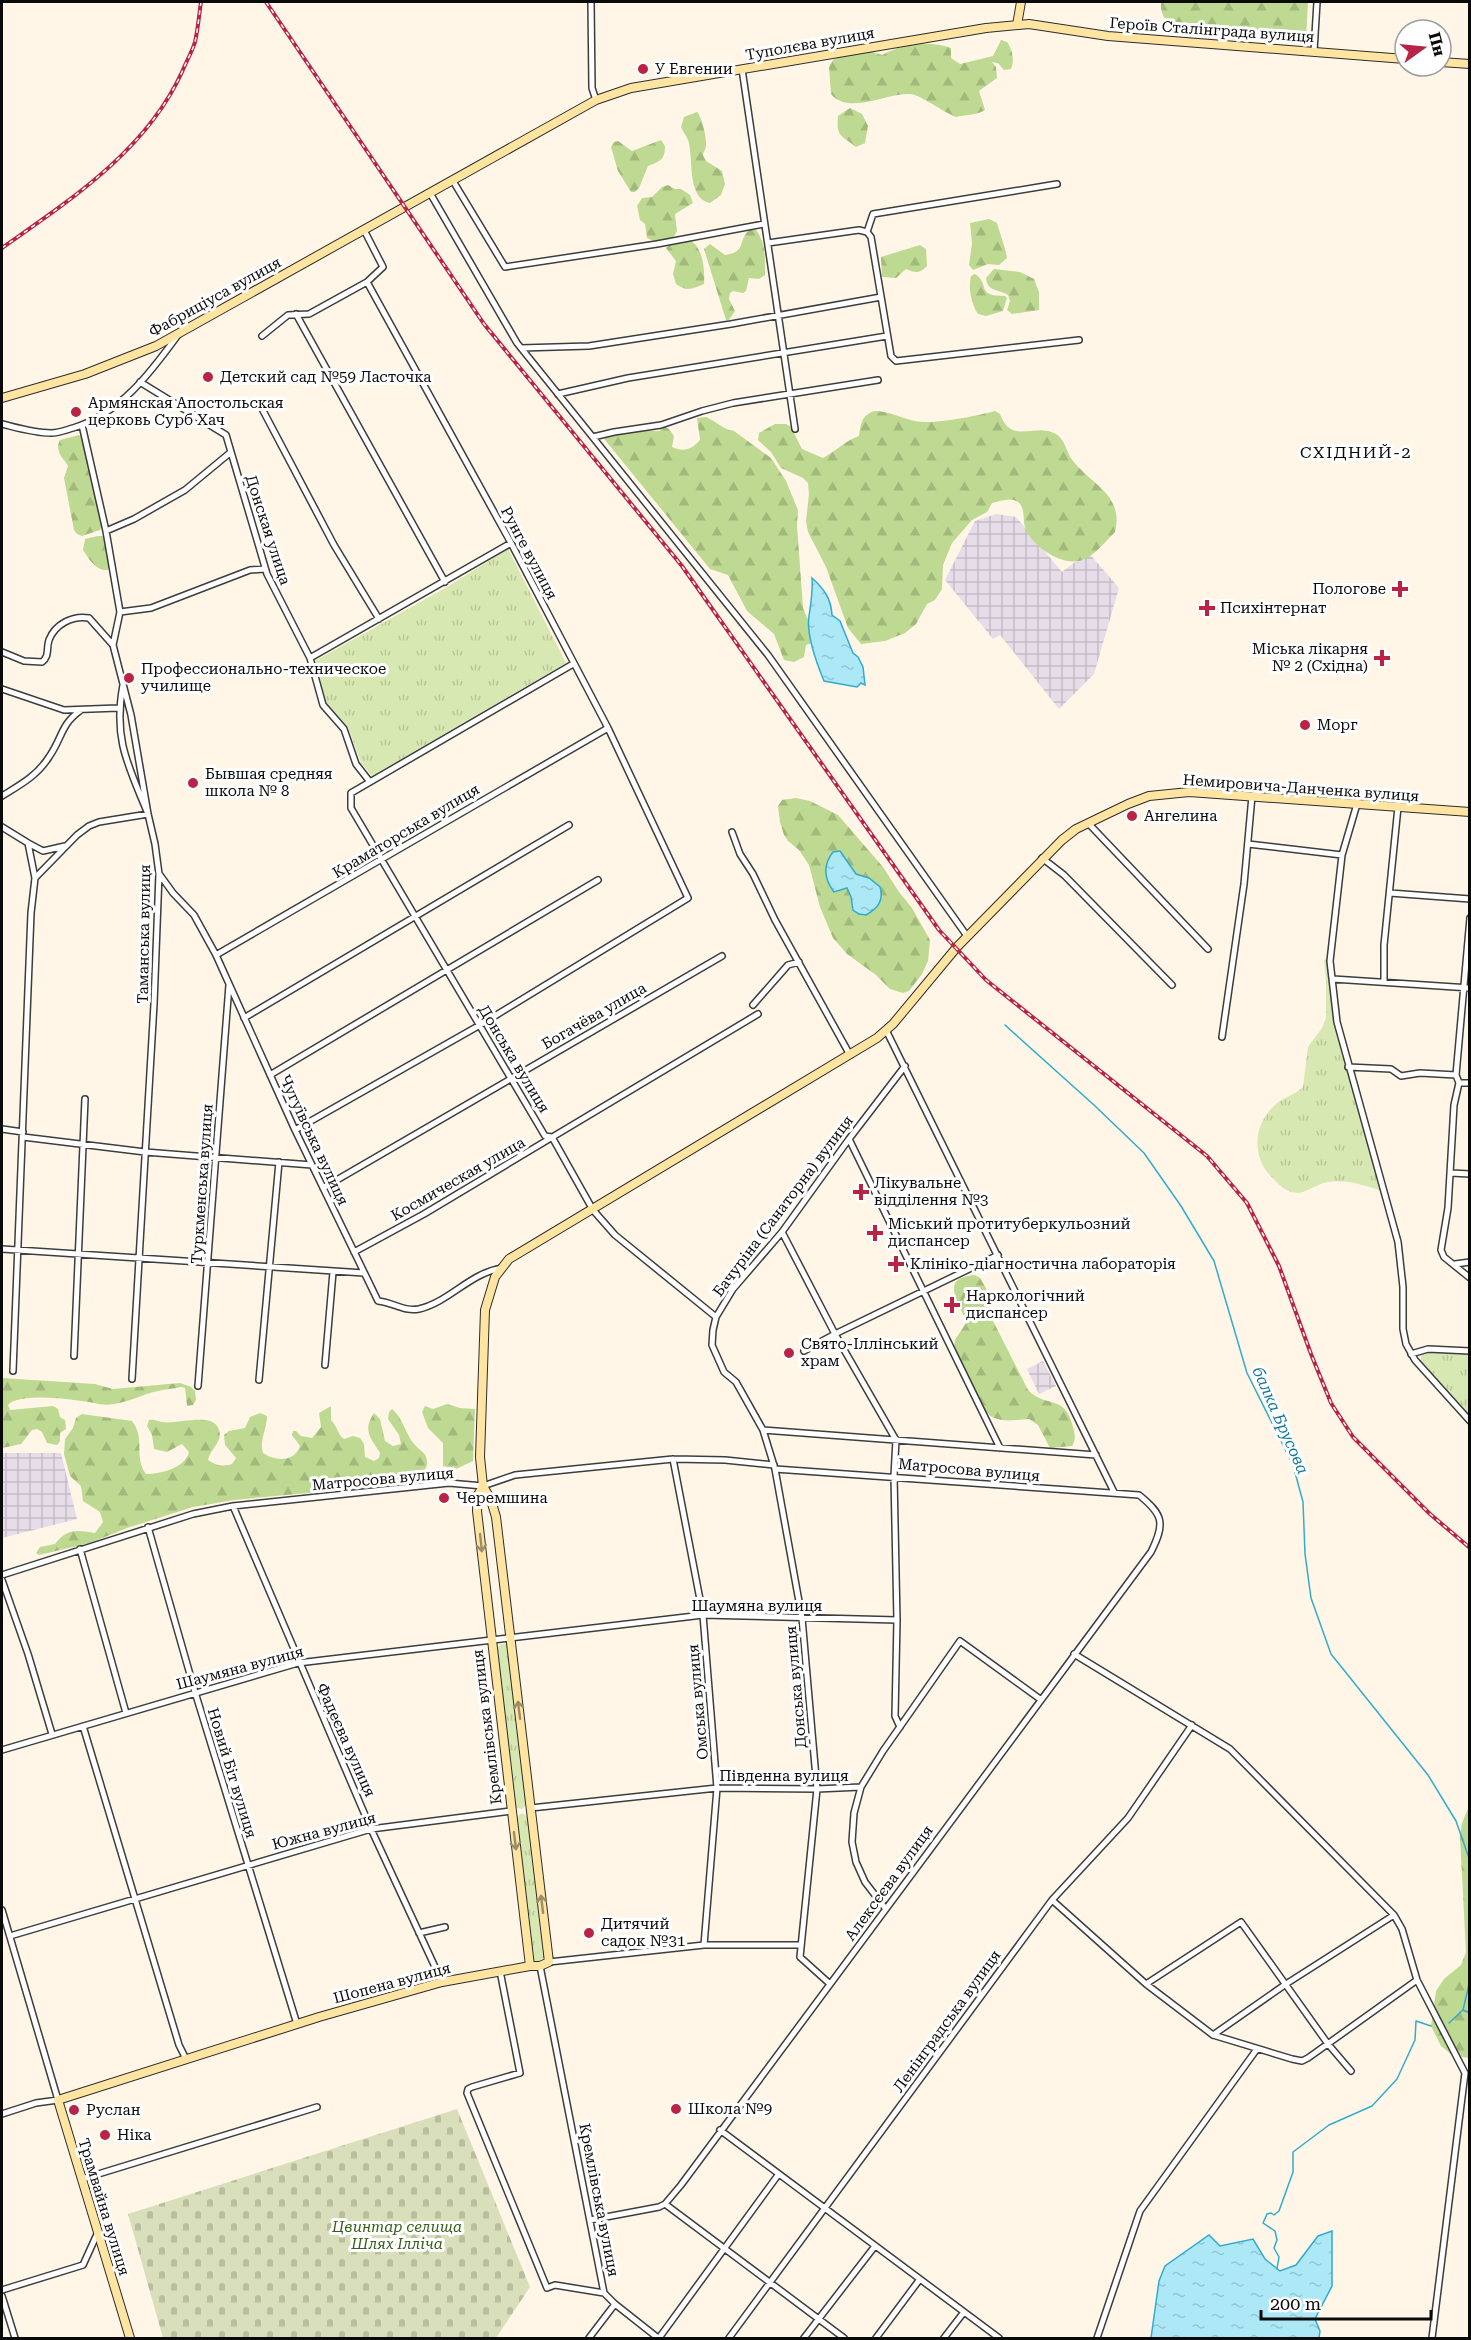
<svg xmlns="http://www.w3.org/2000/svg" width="1471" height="2340" viewBox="0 0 1471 2340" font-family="'Roboto Serif',serif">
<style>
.industrial{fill:url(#industrial-grid)}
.grass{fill:url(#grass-tufts)}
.forest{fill:url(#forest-firs)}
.cemetery{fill:url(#cemetery-stones)}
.water{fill:url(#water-ripples);stroke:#32abcd;stroke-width:1.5}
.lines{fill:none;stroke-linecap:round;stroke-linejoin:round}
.stream{stroke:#32abcd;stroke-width:1.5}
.street-casing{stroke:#3d3d3d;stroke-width:8}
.secondary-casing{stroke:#2c2c2c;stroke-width:10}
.street{stroke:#fff;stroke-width:5}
.secondary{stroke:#ffe4a2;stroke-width:8}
.rail-casing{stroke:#b92345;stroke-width:4}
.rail{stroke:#fff;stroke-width:1.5;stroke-dasharray:4.5;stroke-linecap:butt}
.oneway{stroke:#9d8d65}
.poi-dot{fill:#b92345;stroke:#fff;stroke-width:2}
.labels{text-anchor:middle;stroke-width:6;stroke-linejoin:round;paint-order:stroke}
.street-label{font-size:15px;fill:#0a0a0a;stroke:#fff}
.poi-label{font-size:15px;fill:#0a0a0a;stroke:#fff;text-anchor:start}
.park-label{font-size:15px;font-style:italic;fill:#36601b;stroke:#fff}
.neighbourhood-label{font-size:16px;letter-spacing:1.5px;fill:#0a0a0a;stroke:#fff}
.water-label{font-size:16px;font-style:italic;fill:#14789a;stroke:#fff}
</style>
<defs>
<pattern id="industrial-grid" width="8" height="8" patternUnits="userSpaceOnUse" patternTransform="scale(1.5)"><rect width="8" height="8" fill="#e6dde9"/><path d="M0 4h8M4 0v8" fill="none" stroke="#c4bcc6"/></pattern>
<pattern id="grass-tufts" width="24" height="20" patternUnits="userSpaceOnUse" patternTransform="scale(1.5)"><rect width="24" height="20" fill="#d8e8b2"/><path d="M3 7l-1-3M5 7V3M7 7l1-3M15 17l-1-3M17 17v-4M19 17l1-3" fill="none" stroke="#b8c698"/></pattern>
<pattern id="forest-firs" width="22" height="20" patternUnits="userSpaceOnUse" patternTransform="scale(1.5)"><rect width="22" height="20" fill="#bed991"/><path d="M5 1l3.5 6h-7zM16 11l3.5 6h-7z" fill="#a2b97c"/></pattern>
<pattern id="cemetery-stones" width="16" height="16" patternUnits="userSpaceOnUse" patternTransform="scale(1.5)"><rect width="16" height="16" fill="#d9dfba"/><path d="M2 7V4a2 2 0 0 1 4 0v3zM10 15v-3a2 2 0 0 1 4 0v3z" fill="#b9be9f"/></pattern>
<pattern id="water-ripples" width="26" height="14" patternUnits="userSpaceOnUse" patternTransform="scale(1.5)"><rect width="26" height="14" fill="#ace8f6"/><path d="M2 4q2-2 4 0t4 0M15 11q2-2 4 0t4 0" fill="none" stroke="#93c6d2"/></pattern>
</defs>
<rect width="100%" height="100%" fill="#fff6e7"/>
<path class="industrial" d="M996,514L1016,517L1062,572L1088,552L1119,588L1094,674L1059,709L1000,635L993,639L945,580L975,521Z
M1043,1361L1056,1386L1039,1394L1027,1369Z
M2,1453H61L77,1519L2,1538Z"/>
<path class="grass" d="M508,549L566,663L372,776L361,763L348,727L326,703L315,661L447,587Z
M1327,959L1334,1021L1338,1040L1382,1191C1363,1185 1343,1178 1323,1183C1315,1186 1306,1192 1298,1193C1285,1193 1276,1182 1268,1173C1251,1152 1255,1122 1276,1104C1284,1097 1295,1095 1303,1087L1308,1047L1322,1028L1326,1018V981L1324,960Z
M1430,1350L1469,1352V1415L1421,1361V1355Z
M501,1644H507L527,1804L522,1809L517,1808L515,1804L497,1649Z
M522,1813L528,1817L545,1956L539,1962L535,1961L533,1958L516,1818Z"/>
<path class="forest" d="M1161,2H1308L1306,38L1178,27C1166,22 1160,16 1161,2Z
M1001,40L1007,42C1012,49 1015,60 1011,69L1004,70L998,63L992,62L996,67L997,78L979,91L985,110C977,115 965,115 956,117C943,112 921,95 910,94C887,92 849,116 831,94L829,67L833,60L845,54L869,51L882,55C903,44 928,40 951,48V58L960,64L993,56Z
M850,108L862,114L868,126L865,143L856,147C841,135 836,137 838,116Z
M697,112C702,117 707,139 706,146C706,149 703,152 703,155L706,161L722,171L725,184L721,195L710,203C686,199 694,157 688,140C686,135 683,132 681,127L684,117Z
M661,140L665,146C665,159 661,161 648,166L639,188L635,192H631L618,171L611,147L614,142L618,141L632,151Z
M668,185L675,189H681L690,195L693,203L675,214L677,231L673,238L656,242L647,238L645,224L640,220L637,206L642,198L652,197L662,187Z
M989,219L997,223C999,230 1007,253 1007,258L999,265L988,264L973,270L969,265L972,244L970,223Z
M749,230H756C766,243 765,259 765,275L759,279L749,278L746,291L743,293L733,291L730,293L729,299L735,311L729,320H726L704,249L710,244L725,255C747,252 737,242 749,230Z
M691,241C703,248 705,270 704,284C692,289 687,292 676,284L673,274L676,261L666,248L671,244Z
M920,245L926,249L927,266C919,274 915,273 906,269L896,278L882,277L881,257Z
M994,269L1020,272L1034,279L1039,292V310L1012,314L1007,310L1010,301L1008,295C999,289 987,292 986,278Z
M975,274C991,285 975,296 1005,296L1007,298L1003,311L986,316L978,314C971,303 968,288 971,276Z
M874,411C889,411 901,418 915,421C934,425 976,416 995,411L1000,414C1012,446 1035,422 1056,434C1066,440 1066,453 1073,461C1092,485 1124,495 1115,532C1094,553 1084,571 1053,556C1042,550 1031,541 1026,530C1022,521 1026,510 1019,503C1012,496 1001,501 992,503L987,512L972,520L952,543L943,565L942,589L935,600L927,604L916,624L905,633L885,641L861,644L848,628L826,567L808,532L806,521L809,494L808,483L803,478L781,468L771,452L758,440L759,433L775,424H786L791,427L802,449L823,458C836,451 845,441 859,436C861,424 861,416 874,411Z
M706,417C716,421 724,430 734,431L771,458L786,481L798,510L797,525L803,608L809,622L812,643L806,645L804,657L794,662L784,660L774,634L747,611L728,575L710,569L605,440L604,434L626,430L660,431L661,425L669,429L674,436L672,447C684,452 691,450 700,440L697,418Z
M79,435L83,439L102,524L100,530L82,536L77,534L74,530L64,478L68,466C64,458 54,452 60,440Z
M98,536H103L105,540L109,567L108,570C96,571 89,559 83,550L85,539Z
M796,798L810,801L838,815L883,867L899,892L912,908L930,940L928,961L922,974L909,991L903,993L890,989L876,975L847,954L833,938L820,907L809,865L799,850L788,841L784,835L780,822L778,806L782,800Z
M975,1275L980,1278L986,1288L992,1319L1028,1390C1046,1409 1065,1393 1073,1427C1075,1435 1076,1439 1072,1446L1050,1448L1038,1425L1029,1419C1014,1420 997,1424 986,1412L954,1348L955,1340L966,1323C961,1303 937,1278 975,1275Z
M2,1378L95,1384L113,1389L180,1383L191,1387L195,1391L196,1400L193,1405L187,1406L185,1388L181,1387C173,1389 165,1389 158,1391C139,1395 118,1408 99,1404C82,1400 19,1391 8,1405L10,1410L53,1406L58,1409L60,1417L65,1420L66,1429L60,1433V1441L57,1445L47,1443L42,1432L37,1429L32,1430L21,1444L2,1448Z
M447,1404L460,1408L475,1409L473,1461L456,1469L443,1466V1443L428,1428L422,1412L425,1406L433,1409Z
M331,1406V1420C337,1426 338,1435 344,1439L353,1436L360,1438L364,1444L365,1457L374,1461L379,1458L380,1453C371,1438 362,1431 374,1413L380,1419L385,1441L393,1446L401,1444L399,1435L388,1419L389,1412L392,1409C404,1419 405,1434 415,1445C420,1451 428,1453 427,1464C427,1470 417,1477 414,1483L234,1500L193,1507L127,1528L90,1543L39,1555L36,1553L40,1547L55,1544C67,1528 77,1530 95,1533L103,1522L100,1512L83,1501L81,1486L70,1476L64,1454L65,1439L73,1428L76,1418L82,1414L132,1421C146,1439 133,1456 146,1474C161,1474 185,1468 189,1452L182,1444L167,1452L154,1449L152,1435L147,1426L149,1420C155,1419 156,1421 162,1422C176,1425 214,1411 219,1430C223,1442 210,1449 208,1460C217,1466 222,1467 232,1464L236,1458L225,1445L224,1435L229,1431L245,1428L250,1417L260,1413L267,1416C267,1429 259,1441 263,1453C275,1461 294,1463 300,1446L292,1435L293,1431H296L301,1436L312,1438L321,1427L319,1413Z
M1469,1806V2058L1452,2055L1441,2046L1431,2026L1436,1991L1444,1979L1461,1965L1466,1952L1460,1837L1462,1823Z"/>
<path class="cemetery" d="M457,2109L530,2287L496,2338H163L128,2214Z"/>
<path class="water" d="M812,578C824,589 831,598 832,615L840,621L853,653L858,657L863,667L865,685L861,683L857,687L824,681C817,664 806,634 809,616C811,603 813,592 812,578Z
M840,851L856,874L869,878L880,887C884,901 878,908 866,915L859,914L853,910L851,897L847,888L834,892C824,879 823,865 833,852Z
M1332,2231V2286L1315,2319L1320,2331L1319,2338H1151L1159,2281L1165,2266L1209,2235L1220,2246L1253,2239L1265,2259L1280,2271L1296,2265L1318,2236Z"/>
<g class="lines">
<path class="stream" d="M1005,1025L1094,1105L1144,1153L1181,1206L1214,1261L1247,1373L1293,1465L1303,1502L1305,1554L1311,1598L1331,1654L1428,1775L1456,1821L1470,1861
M1463,2010L1470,1980
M1449,2023L1463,2010L1470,2013
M1277,2269L1279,2257L1274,2248L1277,2240L1275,2231L1263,2223L1267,2214L1271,2213L1274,2215L1279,2211L1293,2172V2152L1329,2125L1372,2106L1397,2079L1415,2040L1416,2021L1431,2026"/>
<g class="street-casing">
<path id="street" d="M591,2L592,88L596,100
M1314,51L1317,2
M742,69L795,429
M453,181L505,267L657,244L764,224
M430,193L517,343L768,655L967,936
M867,232L873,214L1057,184
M768,243L859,230L867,232L871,237L891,356L896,361L1079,340
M296,314L445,582
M262,336L288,315L309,314L367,282
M521,348L589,346L731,324L881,297
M140,382L226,435L267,574L310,658L323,705L344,729L356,764L370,782
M558,394L628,378L887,336
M259,403L334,545L379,619
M2,424C18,428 34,433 51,433C59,433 66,430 73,428C120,414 151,372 178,335
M82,425L106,531L120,612L113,645L131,715L148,814L155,844L159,874L154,1004L132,1379
M593,437L614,432L661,425L702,411L733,403L878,380
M106,531L134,519L185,490L231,452
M120,612L151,608L250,570L265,569
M2,652L24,661L42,662C50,656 46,648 49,640C55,624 73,615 89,618L113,645
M310,658L511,543
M573,664L351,793V808L545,1136L552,1137L593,1210L615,1235L716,1317
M2,689L64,710L118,708
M2,796C20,785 37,776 49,757C63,737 60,725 81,710
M1357,804L1342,855L1330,961L1337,1022L1398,1242L1403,1287V1329L1406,1344L1415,1360L1470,1421
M1088,823L1208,949
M2,827L28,843L35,878
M732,832L740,854L753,874L775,920L850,1055
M28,843L43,851L65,846
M1248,844L1342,855
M1042,858L1064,875L1172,985
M160,875L173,893L194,915L216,955L295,1130L378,1301C392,1302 404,1312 419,1309C449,1302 470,1273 502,1268
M1390,893L1470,899
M1470,918L1456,1075L1459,1083L1454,1105L1448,1208L1441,1250L1444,1257L1470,1278
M216,955L608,728
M1333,979L1470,988
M1384,982V945L1398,807
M753,1005L788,965L799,962
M244,1018L569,825
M886,1030L1114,1492
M1222,1037L1244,884L1252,796
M1348,1067L1391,1069L1401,1076L1420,1073L1456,1075
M270,1075L598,880
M1459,1083H1470
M2,1129L23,1132
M295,1130L480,1025L688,898L608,728L511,543L367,282L383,267L364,230
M23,1137L145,1152L312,1165
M849,1139L1000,1448
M1451,1173L1470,1174
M323,1188L722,956
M782,1232L835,1334L896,1440L894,1476L897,1620L895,1716L900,1727
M2,1249L364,1273
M354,1252L424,1214L758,1014
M1455,1264L1470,1262
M804,1351L835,1334L998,1255
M1411,1354L1428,1349L1470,1351
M74,1356L85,1099
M325,1365L333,1272
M13,1371L31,913L35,878L77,835L89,826L99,822L148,814C128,765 113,739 123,685
M259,1380L279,1162
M198,1386L229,985
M763,1430L1096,1455
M673,1459L703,1615L717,1788L704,1945
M233,1506L371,1829L442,1982
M148,1527L195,1692L297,2024
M80,1549L126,1713
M2,1575L193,1514L233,1506L449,1483L483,1486L515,1475L673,1459L725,1460L774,1465
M2,1580L28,1654L52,1734
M1074,1654L1230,1749L1394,1915L1402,1929L1417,1980L1465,2073
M83,1726L179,2045L186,2059
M2,1750L298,1663L703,1615L897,1620
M531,1808L717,1788L817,1789L861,1787
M1052,1900L1146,1984L1213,2035L1292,2059L1302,2061L1308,2058L1417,1980
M885,1908L865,1882L856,1862L852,1842L854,1813L861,1787L883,1751L960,1641L1040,1699
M2,1910L58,2100L36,2103L2,2114
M419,1933L445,1927
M10,1936L371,1829L511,1811
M549,1962L704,1945H801
M540,1966L604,2293L615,2304L658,2338
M500,1971L520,2073L472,2087L468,2089L467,2093L547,2288L555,2285L604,2293
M830,1984L800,1957L817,1789L802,1618L775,1469L763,1430L736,1382L724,1372L712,1345L713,1330L716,1317L733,1289L782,1232L849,1139L905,1066
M1146,1984L1241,1922L1328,2044L1351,2071
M1213,2035L1286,1984L1394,1915
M720,2130L999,2338
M82,2179L317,2107
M665,2204L844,2338
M590,2220L659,2207L665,2204L681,2185L1151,1552C1165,1524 1164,1515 1139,1495L775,1469
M2,2290L83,2265L98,2232
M2,2296L15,2338
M589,2338L615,2304
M659,2338L778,2175
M729,2338L1052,1900L1128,1818L1192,1725
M804,2338L875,2246
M876,2338L920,2279
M944,2338L964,2312
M1097,2338L1140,2211L1257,2049
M1432,2338L1465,2073"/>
</g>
<g class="secondary-casing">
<path id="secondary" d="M1017,25L1021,2
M1441,62L1470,64
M2,398L85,374L156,346L596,100L631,88L986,28L1029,24L1108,36L1405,59
M483,1486L478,1495L477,1511L530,1966
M130,2338L58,2100L319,2017L442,1982L530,1966H540L549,1962L496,1517L491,1500L483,1486L480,1457L485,1310L495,1277L509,1259L877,1038L893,1024L957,947L1062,840L1076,829L1128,804L1149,796L1189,792L1470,812"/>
</g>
<use href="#street" class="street"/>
<use href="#secondary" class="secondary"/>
<g class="rail-casing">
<path id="rail" d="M266,2L484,324L682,566L939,930L986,980L1207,1156L1247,1203L1279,1266L1311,1354L1331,1403L1353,1437L1430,1514L1470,1548
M2,248C70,200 146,151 182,72C186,62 192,52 195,42C198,29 199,15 201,2"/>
</g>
<use href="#rail" class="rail"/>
</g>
<defs><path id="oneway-shaft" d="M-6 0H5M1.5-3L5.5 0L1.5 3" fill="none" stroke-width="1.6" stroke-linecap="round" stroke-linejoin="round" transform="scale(1.5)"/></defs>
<g class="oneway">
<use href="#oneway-shaft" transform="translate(481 1543) rotate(84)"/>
<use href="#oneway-shaft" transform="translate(519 1710) rotate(-97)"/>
<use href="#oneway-shaft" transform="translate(515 1841) rotate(83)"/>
<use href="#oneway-shaft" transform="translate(542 1904) rotate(-97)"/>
</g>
<g class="poi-dot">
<circle cx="643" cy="69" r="6"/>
<circle cx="208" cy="377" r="6"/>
<circle cx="76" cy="412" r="6"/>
<path d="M1397 580h6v6h6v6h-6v6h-6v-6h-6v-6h6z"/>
<path d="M1204 599h6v6h6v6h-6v6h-6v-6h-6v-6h6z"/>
<path d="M1379 649h6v6h6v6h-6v6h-6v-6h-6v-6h6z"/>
<circle cx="129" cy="678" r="6"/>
<circle cx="1305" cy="725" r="6"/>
<circle cx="193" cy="783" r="6"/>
<circle cx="1132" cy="816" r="6"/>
<path d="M858 1183h6v6h6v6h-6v6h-6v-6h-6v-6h6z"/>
<path d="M872 1224h6v6h6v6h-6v6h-6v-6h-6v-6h6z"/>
<path d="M893 1255h6v6h6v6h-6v6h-6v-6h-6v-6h6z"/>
<path d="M949 1296h6v6h6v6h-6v6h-6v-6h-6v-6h6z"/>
<circle cx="789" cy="1353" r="6"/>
<circle cx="444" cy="1498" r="6"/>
<circle cx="589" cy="1933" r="6"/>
<circle cx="676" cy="2109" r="6"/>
<circle cx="74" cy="2110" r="6"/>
<circle cx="105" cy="2135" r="6"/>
</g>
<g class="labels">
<g class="street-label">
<text transform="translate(1212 30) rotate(4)" y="5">Героїв Сталінграда вулиця</text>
<text transform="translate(810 44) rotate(-10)" y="5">Туполєва вулиця</text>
<text transform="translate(215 297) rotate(-29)" y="5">Фабриціуса вулиця</text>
<text transform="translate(268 530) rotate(72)" y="5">Донская улица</text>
<text transform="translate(529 553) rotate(62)" y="5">Рунге вулиця</text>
<text transform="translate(1301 788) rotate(4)" y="5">Немировича-Данченка вулиця</text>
<text transform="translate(406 831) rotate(-31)" y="5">Краматорська вулиця</text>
<text transform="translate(144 934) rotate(-89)" y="5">Таманська вулиця</text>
<text transform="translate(594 1016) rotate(-30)" y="5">Богачёва улица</text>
<text transform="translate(514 1059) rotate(59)" y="5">Донська вулиця</text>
<text transform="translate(314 1140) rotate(65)" y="5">Чугуївська вулиця</text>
<text transform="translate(458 1179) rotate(-30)" y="5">Космическая улица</text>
<text transform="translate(202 1184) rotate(-86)" y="5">Туркменська вулиця</text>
<text transform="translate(783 1206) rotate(-53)" y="5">Бачуріна (Санаторна) вулиця</text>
<text transform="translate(969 1470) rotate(5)" y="5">Матросова вулиця</text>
<text transform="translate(383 1479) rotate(-5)" y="5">Матросова вулиця</text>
<text x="757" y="1611">Шаумяна вулиця</text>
<text transform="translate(240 1668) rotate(-15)" y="5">Шаумяна вулиця</text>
<text transform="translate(796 1687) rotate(-95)" y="5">Донська вулиця</text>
<text transform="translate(698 1702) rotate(-95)" y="5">Омська вулиця</text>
<text transform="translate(487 1727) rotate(-97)" y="5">Кремлівська вулиця</text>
<text transform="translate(346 1740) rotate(66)" y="5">Фадеєва вулиця</text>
<text transform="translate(232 1773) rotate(73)" y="5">Новий Біт вулиця</text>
<text x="784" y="1781">Південна вулиця</text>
<text transform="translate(324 1831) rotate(-15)" y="5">Южна вулиця</text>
<text transform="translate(889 1883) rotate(-54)" y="5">Алексєєва вулиця</text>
<text transform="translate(392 1983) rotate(-15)" y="5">Шопена вулиця</text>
<text transform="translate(947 2021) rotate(-54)" y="5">Ленінградська вулиця</text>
<text transform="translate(599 2200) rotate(79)" y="5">Кремлівська вулиця</text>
<text transform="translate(104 2207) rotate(73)" y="5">Трамвайна вулиця</text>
</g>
<g class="poi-label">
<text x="655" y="74">У Евгении</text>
<text x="220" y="382">Детский сад №59 Ласточка</text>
<text x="88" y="408">Армянская Апостольская<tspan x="88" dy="17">церковь Сурб Хач</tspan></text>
<text x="1386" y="594" text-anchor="end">Пологове</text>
<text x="1220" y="613">Психінтернат</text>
<text x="1368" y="654" text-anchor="end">Міська лікарня<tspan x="1368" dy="17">№ 2 (Східна)</tspan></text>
<text x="141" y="674">Профессионально-техническое<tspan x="141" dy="17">училище</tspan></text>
<text x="1317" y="730">Морг</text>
<text x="205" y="779">Бывшая средняя<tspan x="205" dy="17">школа № 8</tspan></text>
<text x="1144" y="821">Ангелина</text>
<text x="874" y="1188">Лікувальне<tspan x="874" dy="17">відділення №3</tspan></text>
<text x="888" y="1229">Міський протитуберкульозний<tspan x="888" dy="17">диспансер</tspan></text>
<text x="910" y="1269">Клініко-діагностична лабораторія</text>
<text x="966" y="1301">Наркологічний<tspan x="966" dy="17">диспансер</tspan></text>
<text x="801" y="1349">Свято-Іллінський<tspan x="801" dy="17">храм</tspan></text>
<text x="456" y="1503">Черемшина</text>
<text x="601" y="1929">Дитячий<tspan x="601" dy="17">садок №31</tspan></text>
<text x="688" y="2114">Школа №9</text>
<text x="86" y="2115">Руслан</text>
<text x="117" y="2140">Ніка</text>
</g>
<g class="park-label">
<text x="397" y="2232">Цвинтар селища<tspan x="397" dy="17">Шлях Ілліча</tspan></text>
</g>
<g class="neighbourhood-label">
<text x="1356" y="458">СХІДНИЙ-2</text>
</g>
<g class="water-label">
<text transform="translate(1281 1420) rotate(66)" y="6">балка Брусова</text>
</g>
</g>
<rect width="1471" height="2340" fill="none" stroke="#0a0a0a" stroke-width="6"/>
<g transform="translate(1423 48) rotate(75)"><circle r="28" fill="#ffffff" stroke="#9d9d9d" stroke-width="1.5"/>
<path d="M0-4.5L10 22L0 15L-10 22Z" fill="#b92345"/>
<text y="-9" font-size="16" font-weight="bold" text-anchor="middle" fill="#0a0a0a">Пн</text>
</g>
<path d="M1261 2310v9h170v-9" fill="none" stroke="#0a0a0a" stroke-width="3"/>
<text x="1270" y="2310" font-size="18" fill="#0a0a0a" stroke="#ffffff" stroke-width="4.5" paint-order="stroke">200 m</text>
</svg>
